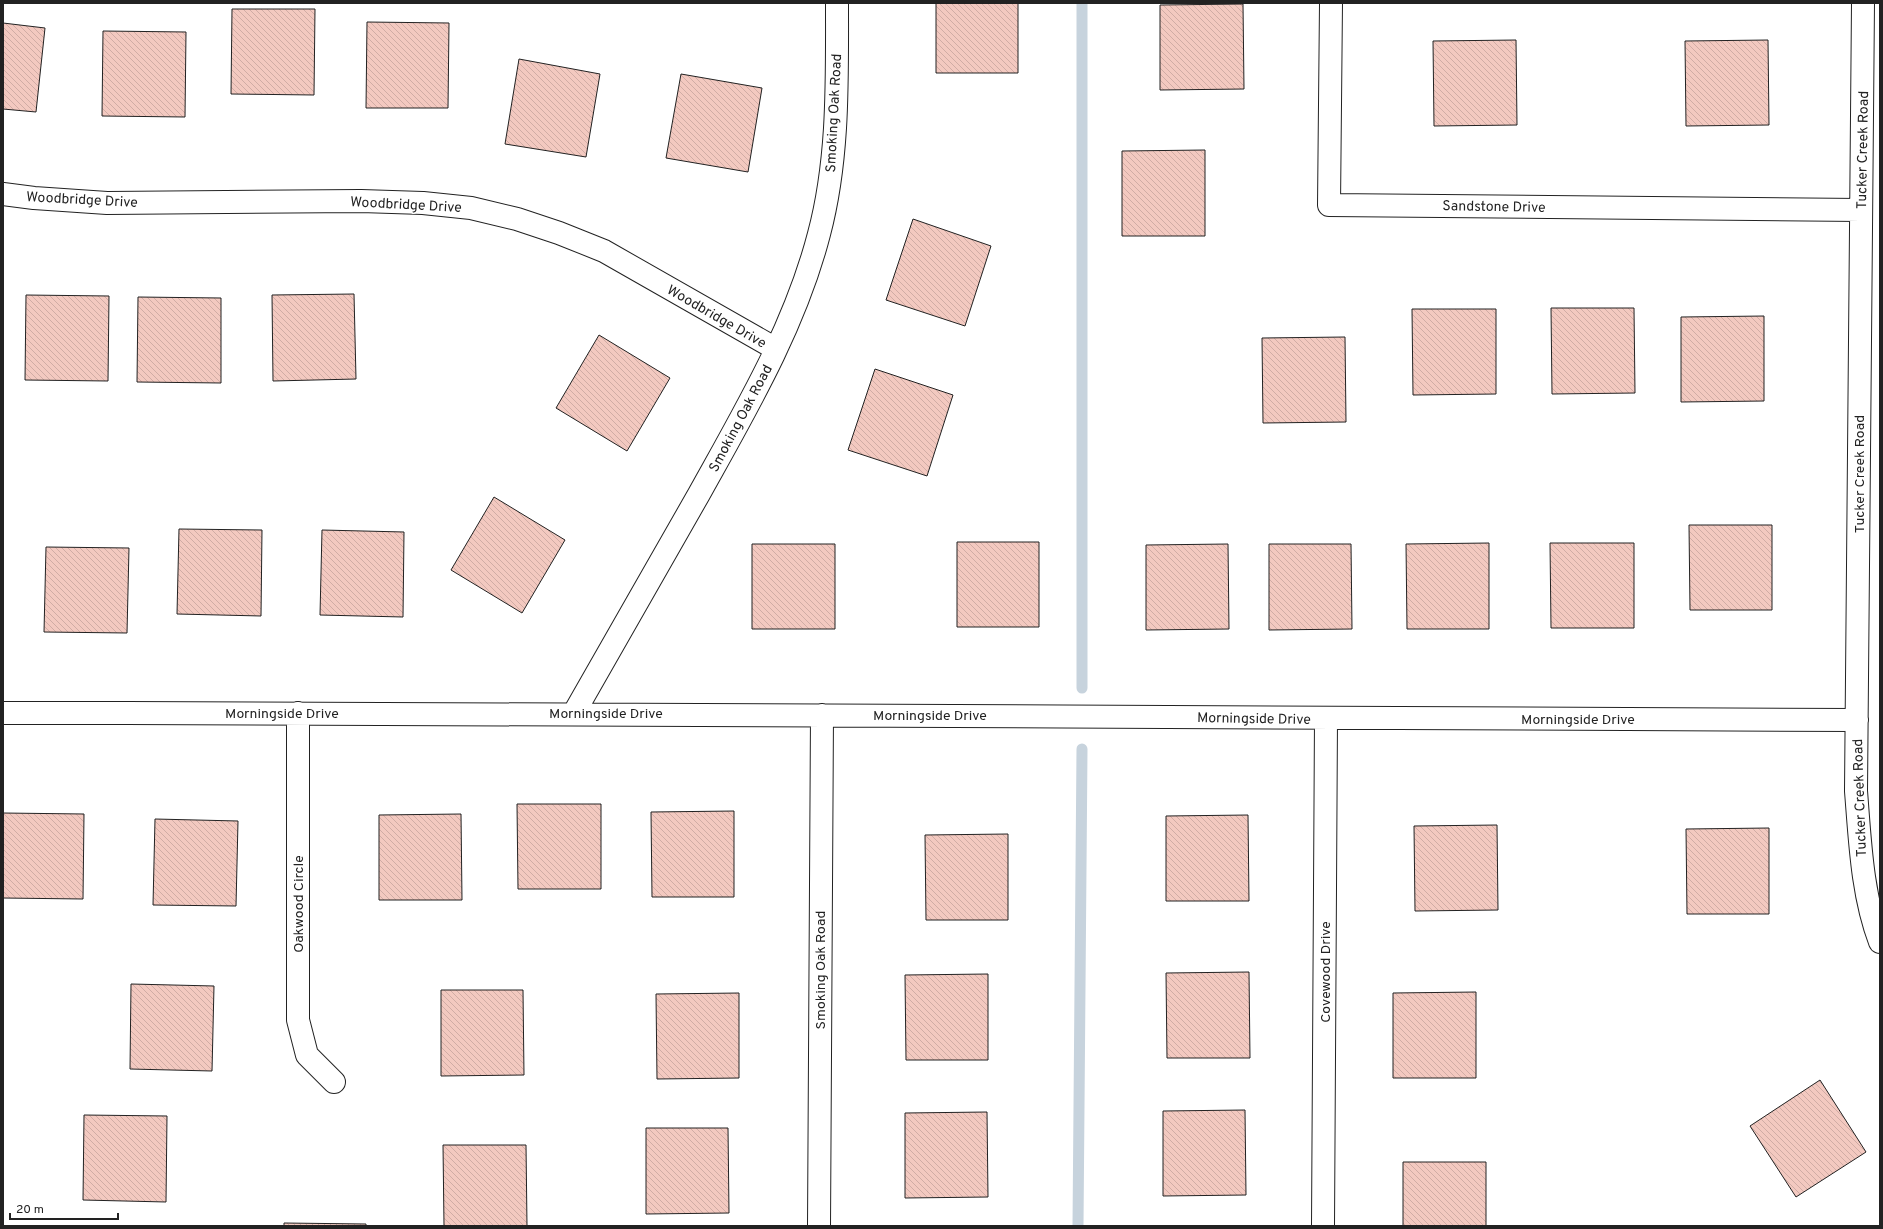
<svg xmlns="http://www.w3.org/2000/svg" width="1883" height="1229" viewBox="0 0 1883 1229" font-family="Overpass,sans-serif">
<style>
.lines{fill:none;stroke-linecap:round;stroke-linejoin:round}
.stream{stroke:#c7d3dd;stroke-width:11}
.building{fill:url(#building-back-hatch);stroke:#222}
.minor-casing{stroke:#222;stroke-width:24}
.minor{stroke:#fff;stroke-width:22}
.labels{text-anchor:middle;stroke-width:3;stroke-linejoin:round;paint-order:stroke}
.street-label{font-size:14px;fill:#222;stroke:#fff}
</style>
<defs>
<pattern id="building-back-hatch" width="6" height="6" patternUnits="userSpaceOnUse"><rect width="6" height="6" fill="#f3c9c0"/><path d="M-1 5l2 2M0 0l6 6M5-1l2 2" fill="none" stroke="#d0aca5"/></pattern>
</defs>
<rect width="100%" height="100%" fill="#fff"/>
<g class="lines">
<path class="stream" d="M1082,3V688
M1078,1226L1082,749"/>
</g>
<path class="building" d="M936,3H1018V73H936Z
M1243,4L1244,89L1160,90V5Z
M232,9H315L314,95L231,94Z
M367,22L449,23L448,108H366Z
M3,23L45,28L36,112L3,109Z
M103,31L186,32L185,117L102,116Z
M1516,40L1517,125L1434,126L1433,41Z
M1768,40L1769,125L1686,126L1685,41Z
M519,59L600,74L586,157L505,144Z
M681,74L762,88L748,172L666,158Z
M1205,150V236H1122V151Z
M913,219L991,246L965,326L886,300Z
M354,294L356,379L273,381L272,295Z
M26,295L109,296L108,381L25,380Z
M138,297L221,298V383L137,382Z
M1551,308H1634L1635,393L1552,394Z
M1412,309H1496V394L1413,395Z
M1764,316V401L1681,402V317Z
M599,335L670,378L627,451L556,408Z
M1345,337L1346,422L1263,423L1262,338Z
M875,369L953,395L927,476L848,450Z
M494,497L565,540L522,613L451,570Z
M1689,525H1772V610H1690Z
M179,529L262,530L261,616L177,614Z
M322,530L404,532L403,617L320,615Z
M957,542H1039V627H957Z
M1489,543V629H1407L1406,544Z
M1550,543H1634V628H1551Z
M752,544H835V629H752Z
M1228,544L1229,629L1146,630V545Z
M1269,544H1351L1352,629L1269,630Z
M46,547L129,548L127,633L44,632Z
M517,804H601V889H518Z
M734,811V897H652L651,812Z
M3,813L84,814L83,899L3,898Z
M461,814L462,900H379V815Z
M1248,815L1249,901H1166V816Z
M155,819L238,821L236,906L153,905Z
M1497,825L1498,910L1415,911L1414,826Z
M1769,828V914H1687L1686,829Z
M1008,834V920H926L925,835Z
M1249,972L1250,1058H1167L1166,973Z
M988,974V1060H906L905,975Z
M131,984L214,986L212,1071L130,1069Z
M441,990H523L524,1075L441,1076Z
M1476,992V1078H1393V993Z
M739,993V1078L657,1079L656,994Z
M1820,1080L1866,1152L1796,1197L1750,1126Z
M1245,1110L1246,1195L1163,1196V1111Z
M987,1112L988,1197L905,1198V1113Z
M84,1115L167,1116L166,1202L83,1200Z
M646,1128H728L729,1213L646,1214Z
M443,1145H526L527,1226H444Z
M1403,1162H1486V1226H1403Z
M284,1223L366,1224V1226H284Z"/>
<g class="lines">
<g class="minor-casing">
<path id="minor" d="M1331,3L1329,205L1861,210
M1863,3L1856,791C1860,841 1862,895 1880,942
M3,194L34,198L107,203L361,201L423,203L471,208L517,219L559,233L604,251L776,349
M3,713C621,712 1239,719 1857,720
M298,713V1020L307,1055L334,1082
M574,713C616,640 657,567 699,494C745,411 795,327 819,234C839,159 837,80 837,3
M819,1226L822,715
M1323,1226L1326,719"/>
</g>
<use href="#minor" class="minor"/>
</g>
<g class="labels">
<g class="street-label">
<text transform="translate(833 113) rotate(-87)" y="5">Smoking Oak Road</text>
<text transform="translate(1862 150) rotate(-89)" y="5">Tucker Creek Road</text>
<text transform="translate(82 199) rotate(3)" y="5">Woodbridge Drive</text>
<text transform="translate(406 204) rotate(3)" y="5">Woodbridge Drive</text>
<text transform="translate(1494 206) rotate(1)" y="5">Sandstone Drive</text>
<text transform="translate(717 316) rotate(30)" y="5">Woodbridge Drive</text>
<text transform="translate(740 418) rotate(-62)" y="5">Smoking Oak Road</text>
<text transform="translate(1859 474) rotate(-90)" y="5">Tucker Creek Road</text>
<text x="282" y="718">Morningside Drive</text>
<text x="606" y="718">Morningside Drive</text>
<text x="930" y="720">Morningside Drive</text>
<text transform="translate(1254 718) rotate(1)" y="5">Morningside Drive</text>
<text x="1578" y="724">Morningside Drive</text>
<text transform="translate(1859 798) rotate(-92)" y="5">Tucker Creek Road</text>
<text transform="translate(298 904) rotate(-90)" y="5">Oakwood Circle</text>
<text transform="translate(820 970) rotate(-90)" y="5">Smoking Oak Road</text>
<text transform="translate(1325 972) rotate(-90)" y="5">Covewood Drive</text>
</g>
</g>
<rect width="1883" height="1229" fill="none" stroke="#222222" stroke-width="8"/>
<path d="M10 1213v6h108v-6" fill="none" stroke="#222222" stroke-width="2"/>
<text x="16" y="1213" font-size="12" fill="#222222" stroke="#ffffff" stroke-width="3" paint-order="stroke">20 m</text>
</svg>
